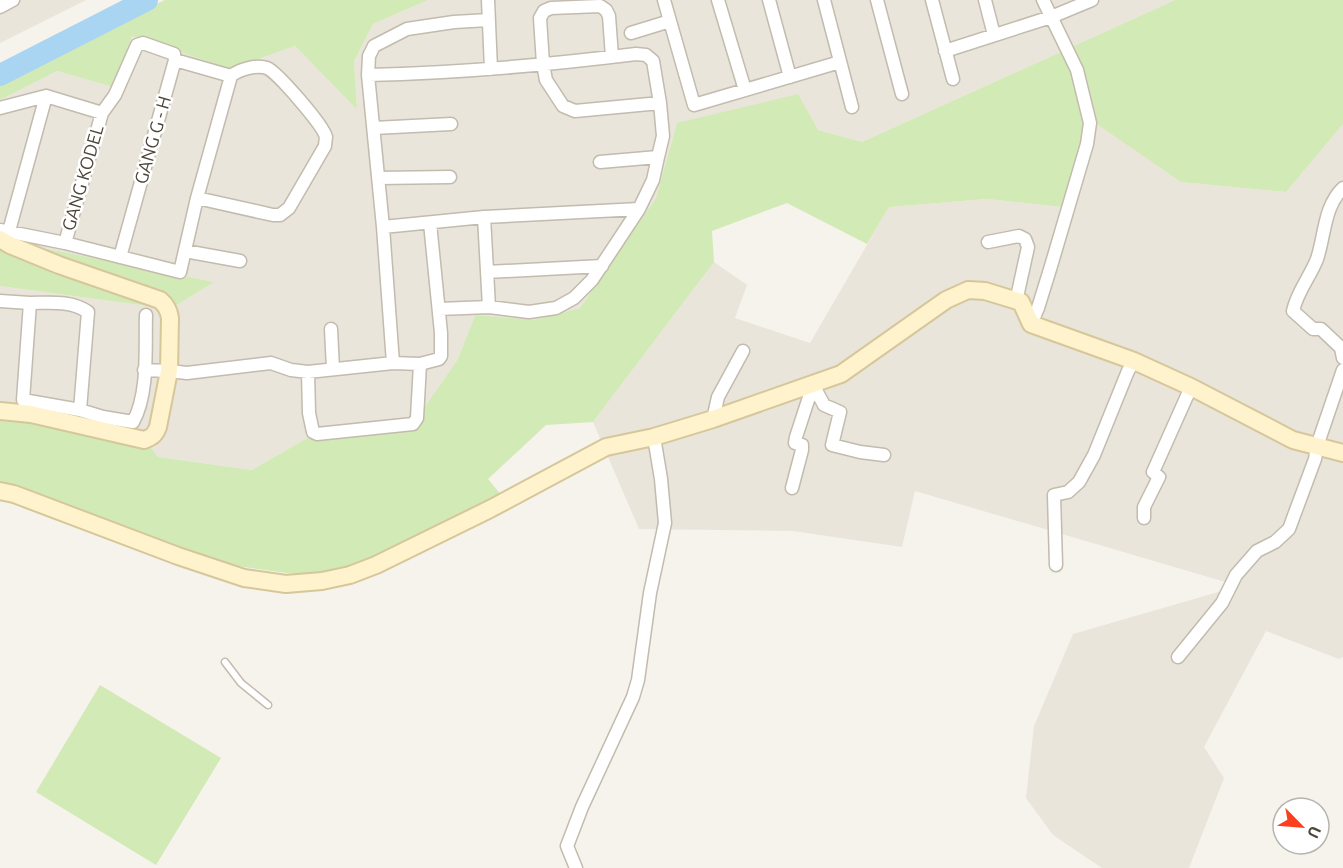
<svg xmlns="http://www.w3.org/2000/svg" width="1343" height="868" viewBox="0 0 1343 868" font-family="Ubuntu,sans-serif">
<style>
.residential{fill:#eae5da}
.green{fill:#d2eab5}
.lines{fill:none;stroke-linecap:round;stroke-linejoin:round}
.river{stroke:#a9d4f2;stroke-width:22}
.lane-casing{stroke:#c2bbae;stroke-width:9}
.street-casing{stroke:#c2bbae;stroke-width:15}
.secondary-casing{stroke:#d6c79b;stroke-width:20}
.lane{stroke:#fff;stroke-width:6}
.street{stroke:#fff;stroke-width:12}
.secondary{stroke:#fff3cd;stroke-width:16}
.labels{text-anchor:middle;stroke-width:5;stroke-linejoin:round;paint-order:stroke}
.street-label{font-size:18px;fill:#4b4439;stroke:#fff}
</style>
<rect width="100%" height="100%" fill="#f6f3ec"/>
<path class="residential" d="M0,0H86L0,43Z
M428,0H1175L862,142L818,130L677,123L656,198L580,308L534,321L475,315L458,359L417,418L316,433L252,470L158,457L138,431L0,404V286L170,309L213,282L18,243L0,225V100L57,71L113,87L132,36L230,69L295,46L357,108L354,61L373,24Z
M1094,121L1181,182L1286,192L1343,124V657L1339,659L1266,631L1204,747L1224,778L1189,868H1102L1053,835L1026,798L1034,726L1073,634L1239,586L915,491L902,547L793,531L639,529L593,422L714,262L747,285L735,318L810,343L889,207L987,199L1071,208Z"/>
<path class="green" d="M165,0H428L373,24L354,61L357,109L295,46L230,69L132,36L113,87L57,71L0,100V78Z
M1175,0H1343V124L1286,192L1181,182L1094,122L1071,208L987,199L889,207L867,244L787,203L712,231L714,262L593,422L546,425L488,479L503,497L368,565L315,577L237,566L0,490V404L138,431L158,457L252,470L316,433L417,418L458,359L475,315L534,320L580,308L656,198L677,123L798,94L818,130L862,142Z
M0,225L18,243L214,282L170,309L0,286Z
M100,685L221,758L156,865L36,792Z"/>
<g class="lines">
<path class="river" d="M0,75L147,0"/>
<g class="lane-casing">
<path id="lane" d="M225,662L241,683L268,705"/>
</g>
<g class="street-casing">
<path id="street" d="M488,0L491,69
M664,0L694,105L840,62
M718,0L745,90
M769,0L790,77
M824,0L852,107
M877,0L902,94
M932,0L953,79
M985,0L994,35
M0,7L13,0
M631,33L670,21
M945,51L1051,17L1092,0
M612,57L609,16L606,10L600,6L551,8L544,11L540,18L543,64L546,80L563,106L575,111L660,103
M175,60L231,76
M368,75L369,56L374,46L407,29L454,22L489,20
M46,96L102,113
M0,108L46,96L9,231
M374,128L451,124
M378,178L450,177
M1343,188C1324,206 1325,235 1317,259C1310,277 1297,292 1293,311L1313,329H1321L1341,348L1343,358
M484,217L639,209
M383,227L484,217L489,307L439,309
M0,230L65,243L180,272L197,198L231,76C238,70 257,64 267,68C277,72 323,125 326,137C326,137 325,145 325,146L289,208L280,215H273L197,198
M988,242L1019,236L1025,239L1028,247L1017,297L1021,302
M65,243L102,113L115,95L137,45L143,43L174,54L175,60L120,257
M185,251L240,261
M487,272L602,266
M0,301L30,303
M489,307L529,312L556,308L574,298L592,280L639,209L653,180L658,157
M1031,324L1038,308L1051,266L1087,144L1090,123L1077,70L1043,0
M331,329L333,369
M393,363L383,227L368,75C458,73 547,65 636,54L646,55L653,61L660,103L663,136L658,157L600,162
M144,370L169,371L187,373L271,363L291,370L308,372L393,363L420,364L439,359L441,356V333L430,223
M308,372L309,413L313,432L317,434L413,424L417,418L420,364
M80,410L88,312C71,300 49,303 30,303L23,400L80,410L103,417L133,422C149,394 145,347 146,315
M713,419L718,397L743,351
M792,488L802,450V445L795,443L796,437L813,385L824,405L840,412L832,445L860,452L884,455
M1144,518V507L1159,477L1153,472L1191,387
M1056,565L1054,495L1068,492L1079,482L1094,455L1128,371L1134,361
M1178,657L1222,603L1236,575L1257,551L1275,542L1289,529L1315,459L1317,446L1343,370
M576,868L567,846L582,807L633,697L638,680L650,593L665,523L661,479L654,437"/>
</g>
<g class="secondary-casing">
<path id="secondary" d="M0,239L10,245L59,265L160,300C166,305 169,310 170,318L169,371L158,427C155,435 152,437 144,440L31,414L0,411
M0,491L14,494L178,556L244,578L286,584L322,581L350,575L376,565L490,509L606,447L654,437L713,419L841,374L946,300L968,290L985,291L1021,302L1031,324L1134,361L1191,387L1293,440L1343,453"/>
</g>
<use href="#lane" class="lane"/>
<use href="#street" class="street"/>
<use href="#secondary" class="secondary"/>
</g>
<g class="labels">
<g class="street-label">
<text transform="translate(153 140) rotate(-74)" y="6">GANG G - H</text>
<text transform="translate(83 178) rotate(-74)" y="6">GANG KODEL</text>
</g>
</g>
<g transform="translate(1301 826) rotate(115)"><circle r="28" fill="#ffffff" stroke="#b7b4b0" stroke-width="1.5"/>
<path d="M0-4.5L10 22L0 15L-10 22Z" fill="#fc3f1d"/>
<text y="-9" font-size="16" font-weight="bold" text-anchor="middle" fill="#4b4439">U</text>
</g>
</svg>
